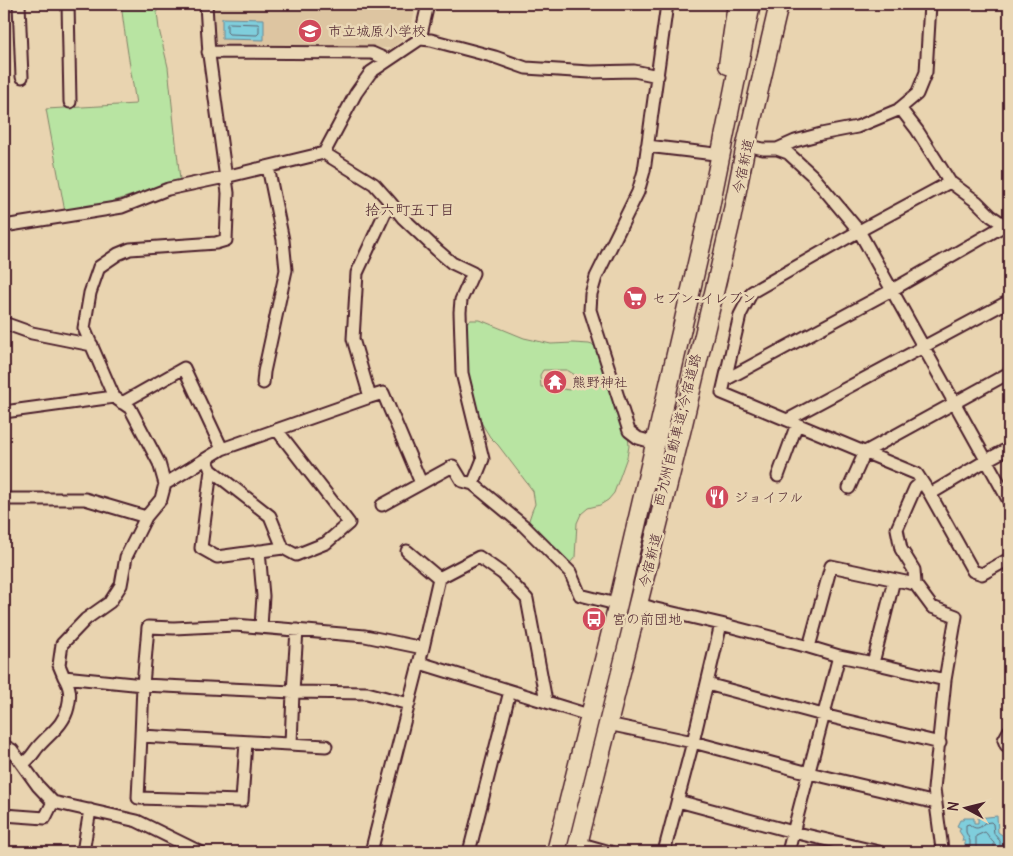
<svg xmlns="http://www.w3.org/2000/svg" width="1013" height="856" viewBox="0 0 1013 856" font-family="Delius,'Klee One',sans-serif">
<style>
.built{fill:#ddc5a1}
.green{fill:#b8e4a2;stroke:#818266;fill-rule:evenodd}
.water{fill:#7fcedc;stroke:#6a8895}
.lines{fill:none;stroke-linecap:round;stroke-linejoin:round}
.shore{stroke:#5f6572;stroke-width:1}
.minor-casing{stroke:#4a1f2b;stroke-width:15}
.highway-casing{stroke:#4a1f2b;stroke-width:21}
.minor{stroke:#ead7b5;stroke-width:11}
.highway{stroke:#ead7b5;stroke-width:18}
.labels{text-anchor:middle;stroke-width:5;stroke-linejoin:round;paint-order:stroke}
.poi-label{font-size:14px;fill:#4a1f2b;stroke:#ead7b5;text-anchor:start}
.street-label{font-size:14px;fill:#4a1f2b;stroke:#ead7b5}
.neighbourhood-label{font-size:15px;fill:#4a1f2b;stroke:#ead7b5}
</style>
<rect width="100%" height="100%" fill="#e9d4b0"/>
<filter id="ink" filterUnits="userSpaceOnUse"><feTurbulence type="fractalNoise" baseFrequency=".02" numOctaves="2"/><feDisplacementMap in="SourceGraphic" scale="10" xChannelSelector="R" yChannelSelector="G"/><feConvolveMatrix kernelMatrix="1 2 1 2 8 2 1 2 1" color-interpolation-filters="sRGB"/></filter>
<g filter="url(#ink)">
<path class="built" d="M211,4H417L412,22L403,39L392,48L214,46Z"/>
<path class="green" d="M121,4H156L159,29L168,67L180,180L111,202L65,212L46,109L136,104C131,71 125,38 121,4Z
M471,320H480L524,338L551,344L573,343L589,344L595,346L601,351L628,435L629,446L627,457L614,493L608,500L600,505L588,508L581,514L577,523L575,557L570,563L559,562L528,523L532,511L535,504L533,491L498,445L490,437L482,424L477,410L462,356V324ZM543,370H567L575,375V385L569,390L551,387H541L540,375Z"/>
<path class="water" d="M222,18L264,19V40L222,39Z
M997,816L998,832L1006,838L1005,852H965V841H962L963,837L959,831L961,828L957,826L960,820H963L964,818H974V823H978V818Z"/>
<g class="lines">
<path class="shore" d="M229,23L258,24L259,26V33L257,35L229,34L227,32V25Z
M970,852V841L966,832V825L969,824C975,830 980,829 984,823L991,822L993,824L994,834L1000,841V852
M976,852V836L985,832C987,833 991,841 994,843V852"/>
<g class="minor-casing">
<path id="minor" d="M19,4L22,77
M68,4L70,102
M206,4L209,55L228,193L226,240L216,243L130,249L118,254L99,267L90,293L84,328L114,397L130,408L159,463L165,484L161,499L146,517L126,557L121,585L110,602L86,619L62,644L59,665L64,677L143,685L148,627L174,628L235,625L365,636L423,648L371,852
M420,39L431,40L495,57L526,68L590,72L634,71L658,76
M208,52L372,53L388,60
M900,108L917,130L950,182L977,202L991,216L1009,228
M746,145L763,149H777L788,153L813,176L859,231L1009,501
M647,146L715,154
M777,149L795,141L821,134L857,127L898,110L917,94L926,72L930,4
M390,202L403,218L438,251L452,263L473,273L461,300L460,312L462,373L483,459L473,484
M4,226L122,207L168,189L225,177L324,153L356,93L371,72L420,39L428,4
M4,323L32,333L92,345
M725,380L892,290L1005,225
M263,383L264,372L286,270L283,240L268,167
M370,397L383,393L421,483
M122,403L184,368L222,449
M4,412L114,397
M787,420L1009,301
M652,442L638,438L629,431L590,310L591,294L596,277L638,192L644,171L667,4
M1009,448L987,460L930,494L973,571L982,574L1009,559
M206,459L211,470L270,516L283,548L296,555L326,543L349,523L277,430
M211,470L201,548L217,557L283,548
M778,476L797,424
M165,484L222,449L370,397L353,339L357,273L390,202L374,184L324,153
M849,488L865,452L1009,373
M930,494L917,474L722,393L740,315L752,292L859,231L950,182
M4,499H85L146,517
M382,505L453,466L462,481L473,484L524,526L570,572L580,595L612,603
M259,551L263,596L261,627
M407,551L439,578L423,648
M439,578L479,557L503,574L527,599L546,701
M915,584L914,570L901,549L897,529L915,488L922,482
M639,604L652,608L721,624L809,647
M839,656L873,663L945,680
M420,663L582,713
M873,663L894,580
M707,684L823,715L940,743
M608,724L693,742L809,773L936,803
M1009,731L1004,740L1006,745L1009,747
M141,736L138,798L242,801L246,742
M291,744L293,692L297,630
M4,746L12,750L38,786L53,802L137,821L200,852
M326,746L141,736L143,685L293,692L367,693L409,704
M22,764C30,760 33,753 38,747C50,733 64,725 68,707C71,694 70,687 64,677
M678,801L793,832L879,852
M4,815L45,818L53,802
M578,843L610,852
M83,852L90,810
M469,852L510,691
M664,852L693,742L721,624
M788,852L839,656L809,647L831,566L915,584L932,607L956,616L945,680L934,789L942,849L940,852"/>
</g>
<g class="highway-casing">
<path id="highway" d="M728,65L737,4
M556,852L617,608L709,212L751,4
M576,852L683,424L730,225L746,145L779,4"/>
</g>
<use href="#minor" class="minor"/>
<use href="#highway" class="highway"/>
</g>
</g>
<defs>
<g id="school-disc" transform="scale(1.25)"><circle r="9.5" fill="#d1495b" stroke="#ead7b5"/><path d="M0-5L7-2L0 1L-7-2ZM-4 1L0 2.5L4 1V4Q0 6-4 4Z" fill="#fff"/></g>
<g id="supermarket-disc" transform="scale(1.25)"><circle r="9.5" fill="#d1495b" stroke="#ead7b5"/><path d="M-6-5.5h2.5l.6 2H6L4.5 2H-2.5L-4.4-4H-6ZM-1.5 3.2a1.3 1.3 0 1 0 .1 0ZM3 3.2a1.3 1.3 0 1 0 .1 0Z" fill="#fff"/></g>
<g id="temple-disc" transform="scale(1.25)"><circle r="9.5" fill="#d1495b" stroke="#ead7b5"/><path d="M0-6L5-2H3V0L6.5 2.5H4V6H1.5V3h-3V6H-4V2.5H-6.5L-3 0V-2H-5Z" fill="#fff"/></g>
<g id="restaurant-disc" transform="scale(1.25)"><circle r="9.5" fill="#d1495b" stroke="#ead7b5"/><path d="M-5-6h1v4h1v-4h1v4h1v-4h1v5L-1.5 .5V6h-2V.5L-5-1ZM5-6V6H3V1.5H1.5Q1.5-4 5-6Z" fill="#fff"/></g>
<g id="bus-disc" transform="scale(1.25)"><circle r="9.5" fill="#d1495b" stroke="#ead7b5"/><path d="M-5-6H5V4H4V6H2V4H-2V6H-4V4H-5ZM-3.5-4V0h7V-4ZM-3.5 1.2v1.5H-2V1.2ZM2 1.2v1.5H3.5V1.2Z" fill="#fff"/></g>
</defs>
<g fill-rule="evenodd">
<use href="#school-disc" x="310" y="31"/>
<use href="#supermarket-disc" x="635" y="298"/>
<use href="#temple-disc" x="555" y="382"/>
<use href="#restaurant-disc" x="717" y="497"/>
<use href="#bus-disc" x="594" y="619"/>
</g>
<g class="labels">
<g class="poi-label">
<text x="328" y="36">市立城原小学校</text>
<text x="652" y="303">セブン-イレブン</text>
<text x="572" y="387">熊野神社</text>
<text x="734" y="502">ジョイフル</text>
<text x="612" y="624">宮の前団地</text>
</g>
<g class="street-label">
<text transform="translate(743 166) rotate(-78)" y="5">今宿新道</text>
<text transform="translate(677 430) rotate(-76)" y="5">西九州自動車道;今宿道路</text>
<text transform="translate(650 560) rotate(-76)" y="5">今宿新道</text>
</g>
<g class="neighbourhood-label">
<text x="410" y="215">拾六町五丁目</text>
</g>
</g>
<rect width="1013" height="856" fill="none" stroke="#ead7b5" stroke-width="20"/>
<rect x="10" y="10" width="993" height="836" fill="none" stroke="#4a1f2b" stroke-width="2" filter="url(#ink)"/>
<g transform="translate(966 808) rotate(277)" stroke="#ead7b5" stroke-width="4" paint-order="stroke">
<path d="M0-4L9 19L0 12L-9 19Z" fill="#4a1f2b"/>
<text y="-8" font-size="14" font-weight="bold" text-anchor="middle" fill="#4a1f2b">N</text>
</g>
</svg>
